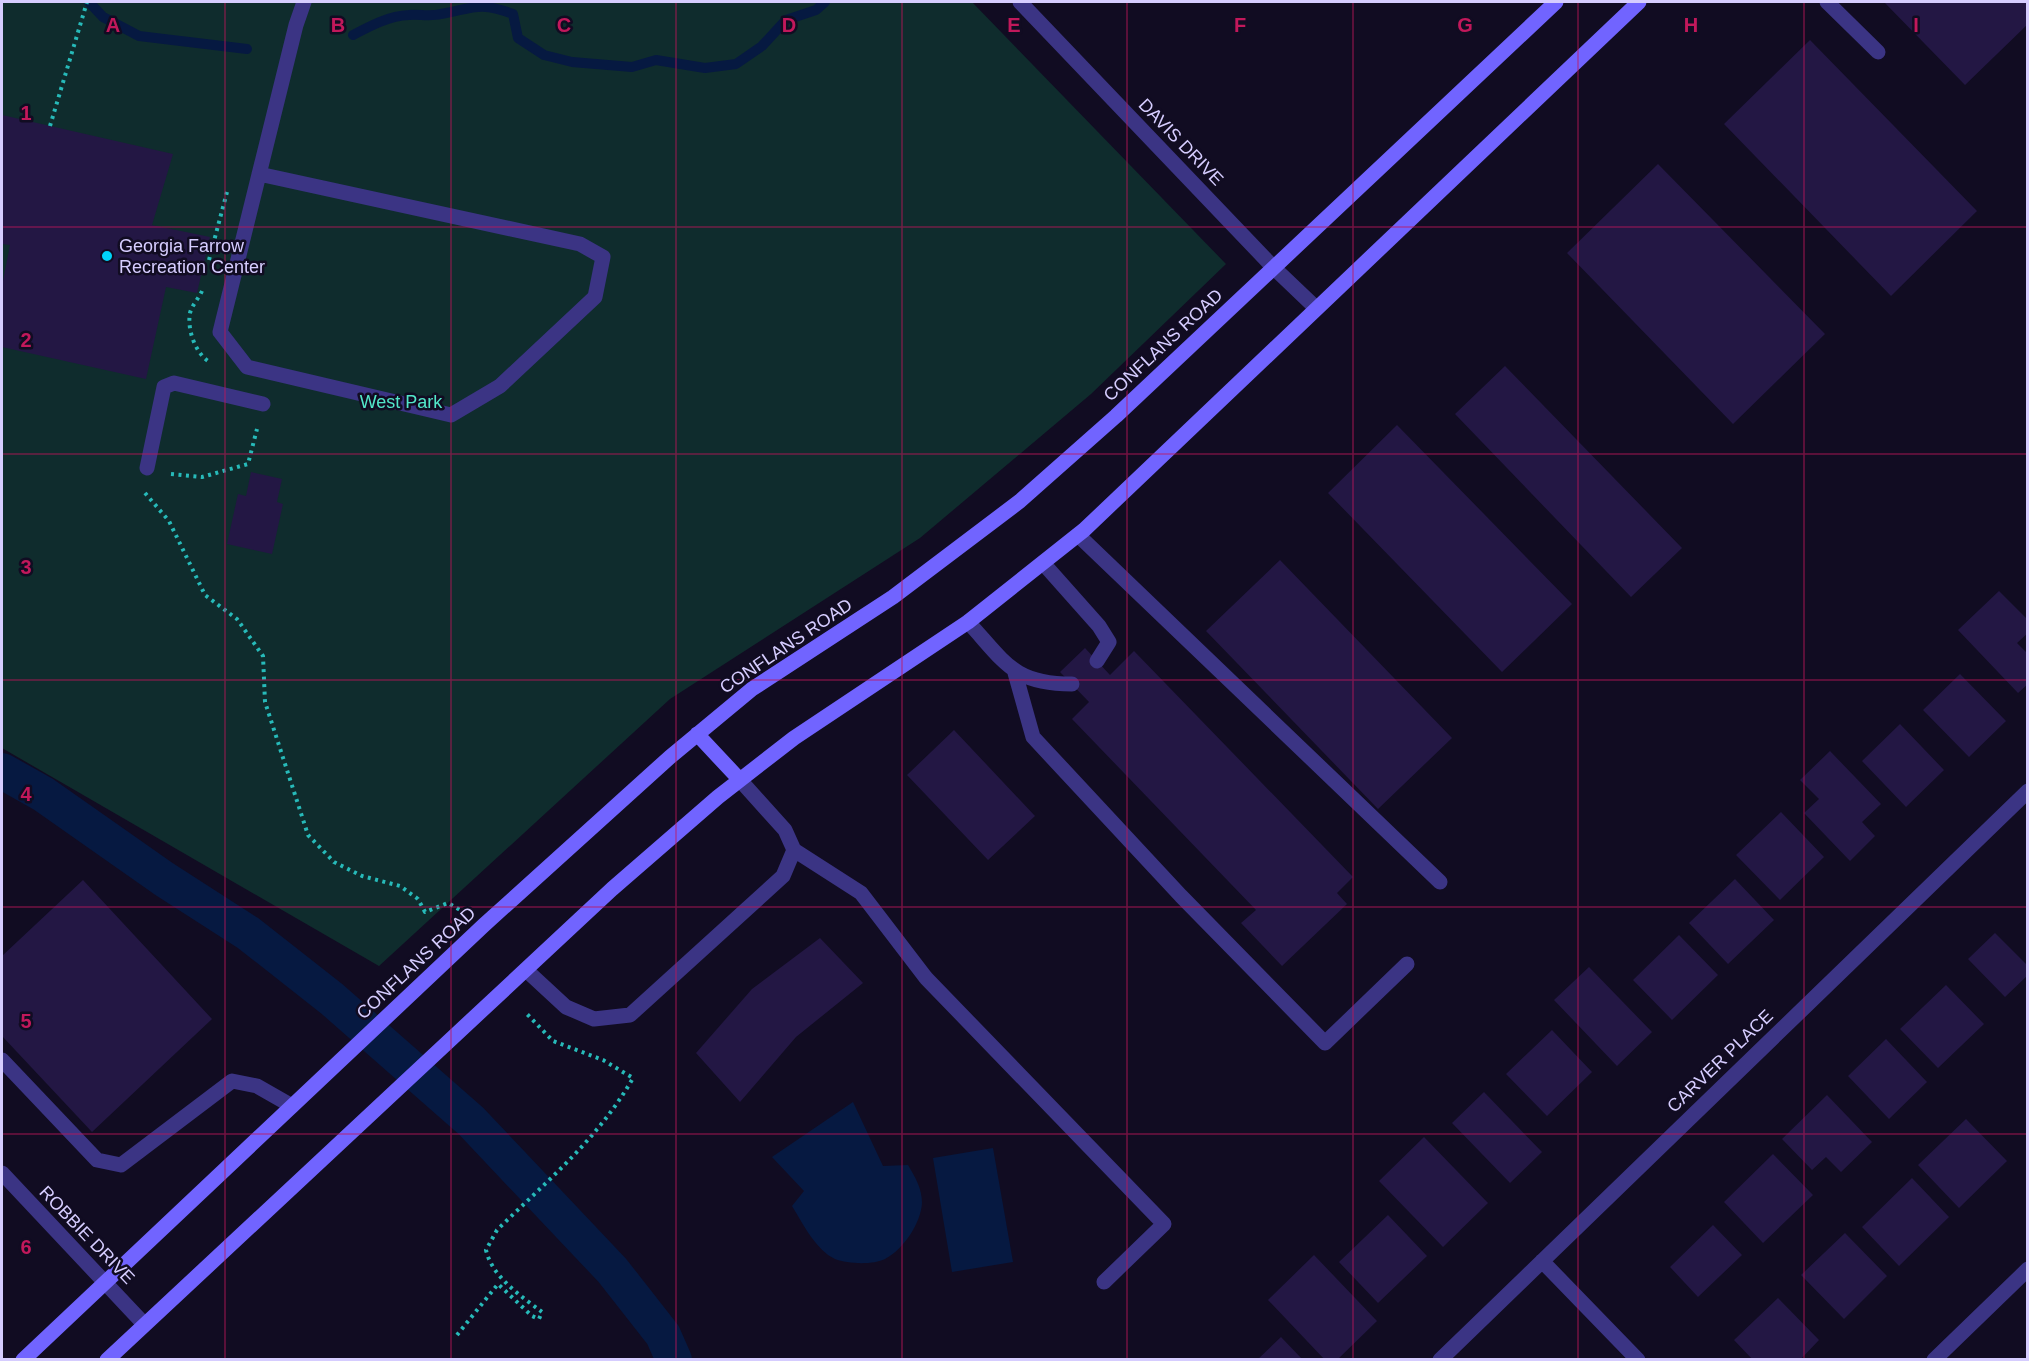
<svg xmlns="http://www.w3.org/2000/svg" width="2029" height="1361" viewBox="0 0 2029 1361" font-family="Arial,sans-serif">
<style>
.green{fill:#0f2c2d}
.water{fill:#061941}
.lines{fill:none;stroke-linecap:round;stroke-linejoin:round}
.stream{stroke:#061941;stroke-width:10}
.canal{stroke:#061941;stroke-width:36}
.building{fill:#231744}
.path{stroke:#27bab9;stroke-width:4;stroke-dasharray:3 4.5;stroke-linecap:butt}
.service{stroke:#3b3484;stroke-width:15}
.minor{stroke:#3b3484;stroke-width:15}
.tertiary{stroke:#3b3484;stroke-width:15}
.secondary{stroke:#7164ff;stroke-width:15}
.grid{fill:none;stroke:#c2185b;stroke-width:1.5;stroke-opacity:0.55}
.poi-dot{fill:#00d2f8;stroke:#110c22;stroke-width:2}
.labels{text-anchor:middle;stroke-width:5;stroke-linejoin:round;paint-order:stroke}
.street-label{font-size:18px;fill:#d6cdff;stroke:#110c22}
.poi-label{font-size:18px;fill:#d6cdff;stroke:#110c22;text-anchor:start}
.park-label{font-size:18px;fill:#52e6c9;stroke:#110c22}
.grid-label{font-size:20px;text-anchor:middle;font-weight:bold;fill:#c2185b;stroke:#110c22;stroke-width:5;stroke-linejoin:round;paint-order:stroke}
</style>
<rect width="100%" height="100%" fill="#110c22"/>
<path class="green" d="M2,2H972L1226,264L1091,394L920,538L670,699L379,966L2,748Z"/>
<path class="water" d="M853,1102L883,1166L908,1165C915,1177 922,1188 922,1203C921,1223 903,1250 885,1259C873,1265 848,1264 835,1259C816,1250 803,1224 792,1206L804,1191L772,1157Z
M993,1148L1013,1262L952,1272L933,1158Z"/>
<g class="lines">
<path class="stream" d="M89,2L103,17L139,36L247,49
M353,35C370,26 388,16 409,15C419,14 430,17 441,14C474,8 479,1 513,14L518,38L544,55L572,62L632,67L656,60L705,68L736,64L762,46L786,20L816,10L825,2"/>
<path class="canal" d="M2,771L43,794L164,879L248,933L332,999L471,1121L612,1270L663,1335L674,1360"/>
</g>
<path class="building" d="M1884,2H2028V24L1965,85Z
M1810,40L1977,211L1891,296L1724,124Z
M2,115L173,154L152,225L210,237L197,293L166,287L146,379L2,347V286L10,245L2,244Z
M1658,164L1825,334L1733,424L1567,253Z
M1505,366L1682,548L1631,597L1455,414Z
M1397,425L1572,604L1502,672L1328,493Z
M251,472L282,479L277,502L283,504L272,554L227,544L238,494L246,496Z
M1280,560L1452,738L1378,809L1206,631Z
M1999,591L2028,620V633L2017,643L2028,654V684L2018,693L1958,630Z
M1085,648L1110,675L1134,651L1353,877L1337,893L1347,904L1282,966L1241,923L1256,910L1072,719L1089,702L1060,672Z
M1960,674L2006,721L1969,757L1923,710Z
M1900,724L1944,770L1906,807L1862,761Z
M954,730L1035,816L988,860L907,775Z
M1830,751L1881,804L1862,822L1875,836L1850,861L1804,813L1819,799L1800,780Z
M1781,812L1824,857L1780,900L1736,855Z
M1735,879L1774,920L1728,964L1689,923Z
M83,880L212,1019L92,1132L2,1036V956Z
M1995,933L2028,966V975L2005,997L1968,959Z
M1679,935L1718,975L1672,1020L1633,980Z
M820,938L863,983L796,1037L740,1102L696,1053L752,989Z
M1589,967L1652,1032L1617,1066L1554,1000Z
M1946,985L1984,1024L1938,1068L1900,1029Z
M1552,1030L1592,1072L1547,1116L1506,1074Z
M1886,1039L1927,1082L1889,1119L1848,1076Z
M1484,1092L1542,1152L1510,1183L1452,1123Z
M1827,1095L1872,1142L1841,1172L1826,1157L1812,1170L1782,1139Z
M1966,1119L2007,1161L1959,1208L1918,1165Z
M1424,1137L1488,1203L1443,1247L1379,1181Z
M1773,1154L1813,1195L1763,1243L1724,1202Z
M1912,1178L1949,1217L1899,1266L1862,1227Z
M1388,1215L1427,1256L1378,1303L1339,1262Z
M1713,1225L1742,1255L1698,1297L1670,1267Z
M1845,1233L1887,1276L1844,1319L1801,1275Z
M1314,1255L1377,1321L1337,1360H1325L1268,1300Z
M1778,1298L1819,1340L1800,1360H1753L1734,1340Z
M1281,1337L1303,1360H1257Z"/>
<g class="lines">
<path class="path" d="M50,126L87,2
M209,260L227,192
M202,291C199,298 192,305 190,313C187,329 195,352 208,361
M171,474L202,477L248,464L257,429
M145,493L169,521L205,595L237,619L263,656L265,702L308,835L334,862L362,876L400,886L418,899L425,912L448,903L462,911
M457,1335L498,1284L532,1316L539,1319L542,1312C521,1296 492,1277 486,1250L497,1230C546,1182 599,1138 633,1078L603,1060L553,1041L526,1013"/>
<path class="service" d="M1827,2L1878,52
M259,174L580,244L603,257L595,297L500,386L451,415L247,367L220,332L296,25L304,2
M147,468L164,387L174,383L263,404
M1078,535L1440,882
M1043,563L1099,626L1109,642L1097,661
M968,622C1005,662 1013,684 1072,684
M1015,673L1033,737L1181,896L1325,1043L1407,964
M794,850L861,893L926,978L1164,1224L1104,1282
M526,970L566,1007L594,1019L630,1015L783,876L794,850L785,830L740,780
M2,1060L97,1160L121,1165L232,1081L257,1086L292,1106"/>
<path class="minor" d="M2,1173L144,1324
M1542,1261L1638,1360
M1440,1360L2028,791
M1934,1360L2028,1269"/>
<path class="tertiary" d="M1020,2L1274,268L1316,308"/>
<path class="secondary" d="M697,734L740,780
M23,1360L484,925L670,757L752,689L893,597L1020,501L1116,416L1556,2
M107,1360L612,889L718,797L794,738L968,622L1084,530L1639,2"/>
</g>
<path class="grid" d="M225,2V1360M451,2V1360M676,2V1360M902,2V1360M1127,2V1360M1353,2V1360M1578,2V1360M1804,2V1360M2,227H2028M2,454H2028M2,680H2028M2,907H2028M2,1134H2028"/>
<circle class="poi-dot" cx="107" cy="256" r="6"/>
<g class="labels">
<g class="street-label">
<text transform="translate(1181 142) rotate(46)" y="6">DAVIS DRIVE</text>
<text transform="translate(1163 345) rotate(-43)" y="6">CONFLANS ROAD</text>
<text transform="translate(786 646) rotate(-34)" y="6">CONFLANS ROAD</text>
<text transform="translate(416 963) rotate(-43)" y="6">CONFLANS ROAD</text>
<text transform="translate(1720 1061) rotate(-44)" y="6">CARVER PLACE</text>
<text transform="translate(87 1235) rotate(46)" y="6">ROBBIE DRIVE</text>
</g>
<g class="poi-label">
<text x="119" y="252">Georgia Farrow<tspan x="119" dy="21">Recreation Center</tspan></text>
</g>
<g class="park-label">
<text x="401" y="408">West Park</text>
</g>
</g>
<g class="grid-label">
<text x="113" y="32">A</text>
<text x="338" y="32">B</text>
<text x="564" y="32">C</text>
<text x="789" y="32">D</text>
<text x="1014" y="32">E</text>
<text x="1240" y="32">F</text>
<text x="1465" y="32">G</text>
<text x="1691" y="32">H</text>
<text x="1916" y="32">I</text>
<text x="26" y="120">1</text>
<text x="26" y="347">2</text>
<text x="26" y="574">3</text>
<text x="26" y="801">4</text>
<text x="26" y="1028">5</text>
<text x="26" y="1254">6</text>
</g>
<rect width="2029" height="1361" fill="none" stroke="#d6cdff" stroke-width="6"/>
</svg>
